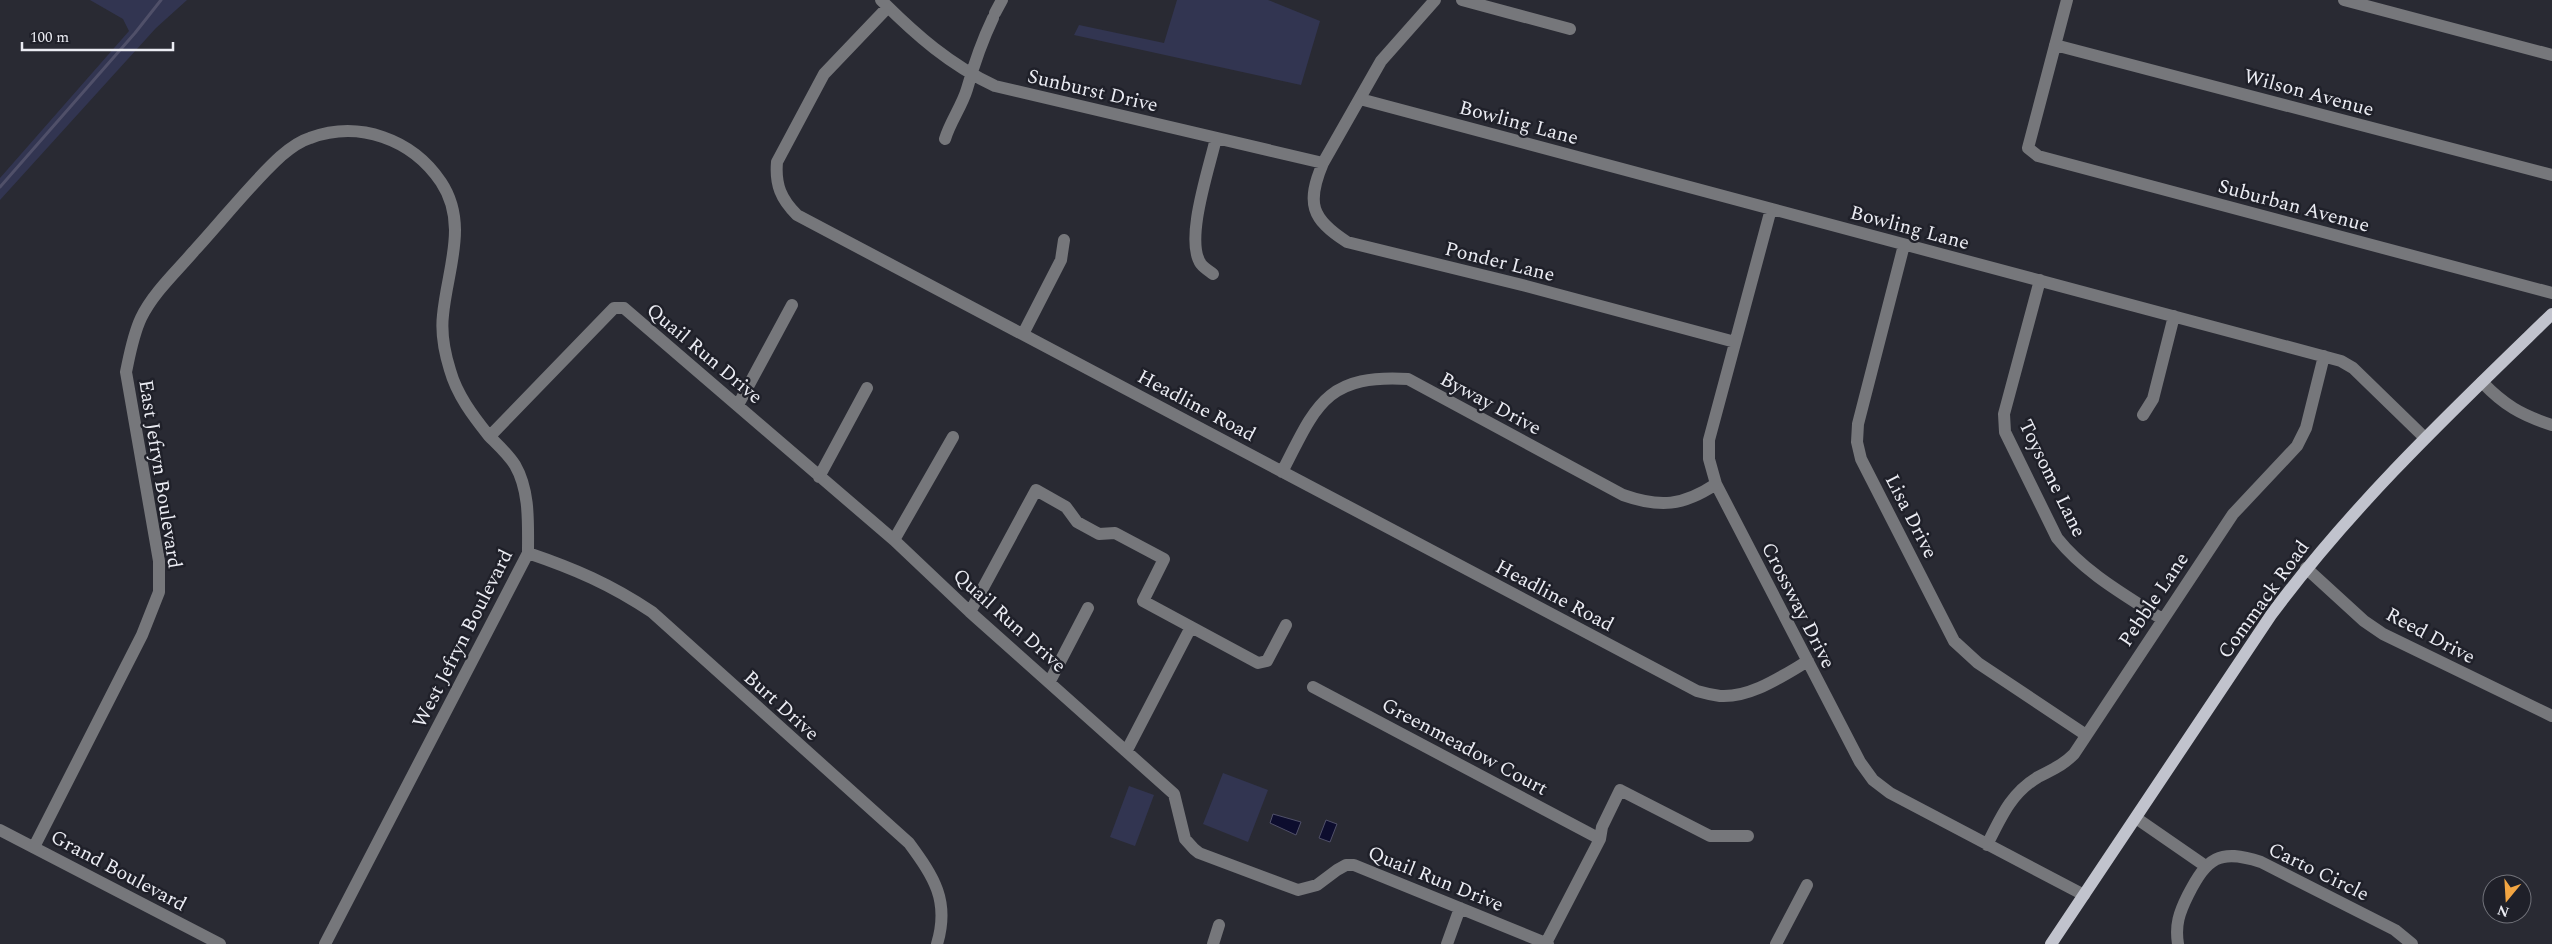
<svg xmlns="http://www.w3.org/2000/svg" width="2552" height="944" viewBox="0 0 2552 944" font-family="Spectral,serif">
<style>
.green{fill:#323551}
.water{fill:#0d0d2e;stroke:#505069}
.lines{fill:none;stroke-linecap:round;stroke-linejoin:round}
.stream{stroke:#505069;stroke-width:3}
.minor{stroke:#76777b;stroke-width:12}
.major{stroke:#c1c3cd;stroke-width:12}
.labels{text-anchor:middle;stroke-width:5;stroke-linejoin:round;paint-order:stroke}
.street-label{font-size:20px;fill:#ebecf3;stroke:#1f2029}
</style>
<rect width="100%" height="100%" fill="#292a33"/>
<path class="green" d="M90,0H187L156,28L0,200V178L129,31L123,19Z
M1177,0H1268L1320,21L1301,85L1074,35L1079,25L1164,43Z
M1223,773L1268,790L1248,842L1203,824Z
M1129,786L1154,795L1135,846L1110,837Z"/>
<path class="water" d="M1273,814L1301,822L1296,835L1270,823Z
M1326,820L1337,824L1330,842L1319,838Z"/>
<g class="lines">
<path class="stream" d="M0,187L135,33L161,0"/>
<path class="minor" d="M881,0C916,35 950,65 995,86L1323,163
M1435,0L1381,61L1323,163C1306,203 1311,219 1347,242L1526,286L1735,342
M1462,0L1570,29
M2067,0L2028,148L2038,156L2552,293
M2344,0L2552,55
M888,7L824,74L777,162C775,185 781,199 797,215L1697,691C1704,693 1713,695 1720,696C1751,698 1782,676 1808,661
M995,13L1002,0
M2055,45L2552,175
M1360,99L2341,361L2353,368L2425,438
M945,139C950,122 962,106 967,89C974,64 982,41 993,18
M1771,209L1709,440V459L1716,484L1860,762L1873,780L1890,793L2084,895
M1904,245L1858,424L1857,442L1861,459L1954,641L1978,663L2086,735
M1213,274C1209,271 1204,268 1201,264C1184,240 1210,166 1216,138
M2040,280L2004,414L2005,432L2057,538C2085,573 2125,595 2162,619
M1023,334L1061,260L1064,240
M2482,382C2504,405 2521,415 2552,425
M738,405L792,305
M2143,415L2153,399L2174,316
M490,436L614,308H624L894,540L970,612L1174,794L1185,839L1194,849L1199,853L1298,890L1317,885L1337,870L1346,865H1354L1548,944
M1282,472C1316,406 1325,374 1408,379L1623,495C1660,508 1683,506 1716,484
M819,477L867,388
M894,540L953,437
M528,553C575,569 610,584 652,612L909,843C934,877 950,901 937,944
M2306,568L2364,621L2383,634L2552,716
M970,612L1036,490L1066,507L1077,522L1099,534L1115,533L1164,559L1143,601L1258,663L1267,661L1286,625
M1050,681L1088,608
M1313,687L1600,839
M1127,750L1191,627
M2136,818L2204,865
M0,830L220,944
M1987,845C2001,817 2011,793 2038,777C2053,769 2062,766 2074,754L2233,514L2297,446L2306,428L2324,356
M34,847L142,635L159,592V561L126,372C130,353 133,335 141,318C153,293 176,272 194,251C221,222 252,182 281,156C288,150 300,141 310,138C359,120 412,139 441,182C469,224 447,270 443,315C441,332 445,354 450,370C457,395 473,416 489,436C498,445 508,454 515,465C530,491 528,523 528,553L325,944
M1546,943L1600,839L1602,827L1620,790L1710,836H1748
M1213,944L1219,925
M1447,944L1460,908
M1776,944L1807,885
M2178,944C2175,925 2179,913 2188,895C2207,858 2219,848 2261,862L2395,930L2412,944"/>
<path class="major" d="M2051,944L2271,615C2353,504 2453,410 2552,314"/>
</g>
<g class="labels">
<g class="street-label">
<text transform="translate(1093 90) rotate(13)" y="7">Sunburst Drive</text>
<text transform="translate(2309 92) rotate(15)" y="7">Wilson Avenue</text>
<text transform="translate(1519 122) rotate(15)" y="7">Bowling Lane</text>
<text transform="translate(2294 205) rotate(15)" y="7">Suburban Avenue</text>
<text transform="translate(1910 227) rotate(15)" y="7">Bowling Lane</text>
<text transform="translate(1500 261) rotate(14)" y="7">Ponder Lane</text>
<text transform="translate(705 353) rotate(40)" y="7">Quail Run Drive</text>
<text transform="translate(1491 403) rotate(28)" y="7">Byway Drive</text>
<text transform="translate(1197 405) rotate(28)" y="7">Headline Road</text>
<text transform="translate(161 474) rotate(81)" y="7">East Jefryn Boulevard</text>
<text transform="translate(2053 478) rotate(64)" y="7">Toysome Lane</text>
<text transform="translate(1912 516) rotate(63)" y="7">Lisa Drive</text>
<text transform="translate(1555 595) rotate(28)" y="7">Headline Road</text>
<text transform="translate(2153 599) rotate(-56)" y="7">Pebble Lane</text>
<text transform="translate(2263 599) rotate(-54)" y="7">Commack Road</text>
<text transform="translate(1799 605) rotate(63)" y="7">Crossway Drive</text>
<text transform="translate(1010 620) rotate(42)" y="7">Quail Run Drive</text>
<text transform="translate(2431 635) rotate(28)" y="7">Reed Drive</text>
<text transform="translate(462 638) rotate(-63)" y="7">West Jefryn Boulevard</text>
<text transform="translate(782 705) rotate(42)" y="7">Burt Drive</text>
<text transform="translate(1465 746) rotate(28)" y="7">Greenmeadow Court</text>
<text transform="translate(119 870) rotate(28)" y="7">Grand Boulevard</text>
<text transform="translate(2319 871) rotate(26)" y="7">Carto Circle</text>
<text transform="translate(1436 878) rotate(22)" y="7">Quail Run Drive</text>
</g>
</g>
<g transform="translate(2507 899) rotate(198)"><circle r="24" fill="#1f2029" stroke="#71727a"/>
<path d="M0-4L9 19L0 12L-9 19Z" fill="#f2a542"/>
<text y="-8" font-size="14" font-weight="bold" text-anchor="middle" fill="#ebecf3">N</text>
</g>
<path d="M22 42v8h151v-8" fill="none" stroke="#ebecf3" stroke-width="2.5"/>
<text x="30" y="42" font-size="15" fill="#ebecf3" stroke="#1f2029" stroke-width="4" paint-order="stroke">100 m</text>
</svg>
